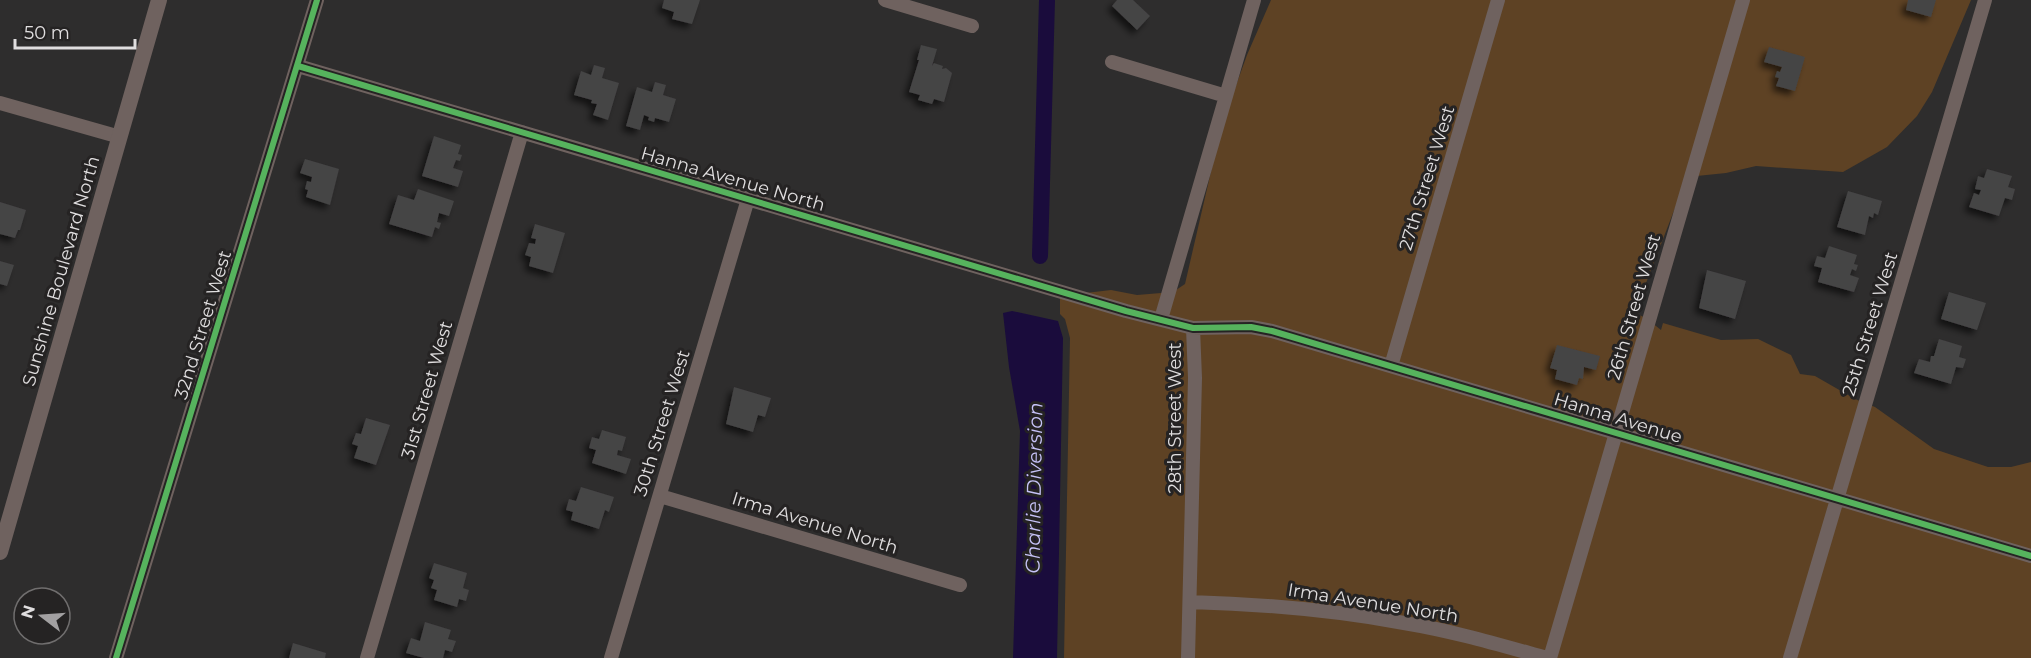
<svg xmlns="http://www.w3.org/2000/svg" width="2031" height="658" viewBox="0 0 2031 658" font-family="Montserrat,sans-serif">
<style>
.green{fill:#5e4224}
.water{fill:#1a0c3c}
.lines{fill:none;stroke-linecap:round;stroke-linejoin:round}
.canal{stroke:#1a0c3c;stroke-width:16}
.building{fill:#454445;filter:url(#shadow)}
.minor{stroke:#6f625f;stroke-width:14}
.tertiary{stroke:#6f625f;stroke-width:16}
.cycleway-casing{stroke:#252323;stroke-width:10}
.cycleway{stroke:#56b35d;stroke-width:6}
.labels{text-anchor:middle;stroke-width:6;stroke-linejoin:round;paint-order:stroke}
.street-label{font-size:18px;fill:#e0dedf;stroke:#252323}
.water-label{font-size:20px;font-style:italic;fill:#c6c2f7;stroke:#252323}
</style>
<defs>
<filter id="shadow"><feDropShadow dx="-4.5" dy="4.5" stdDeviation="3" flood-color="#0009"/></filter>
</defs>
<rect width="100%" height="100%" fill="#2e2d2d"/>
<path class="green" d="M1271,0H1971L1932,92L1917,116L1887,147L1843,172L1756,166L1726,173L1687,177L1646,283L1637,314L1646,318L1661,330L1663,323L1721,340L1758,339L1791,355L1800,374L1815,376L1855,399L1875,407L1934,449L1988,467H2011L2031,462V658H1064L1070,338L1065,319L1060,314V296L1111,290L1137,295L1173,292L1185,284L1222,124L1247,55Z"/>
<path class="water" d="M1012,311L1058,321L1063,338L1057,658H1013L1020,431L1009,367L1003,313Z"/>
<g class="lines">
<path class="canal" d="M1040,256L1047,0"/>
</g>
<path class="building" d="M664,0H700L692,24L672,19L674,12L662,8Z
M1117,0H1133L1150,16L1137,30L1112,6Z
M1908,0H1936L1931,17L1906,10Z
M921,45L937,49L932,66L934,63L943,66L942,69L946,68L952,73L944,102L934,99L932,104L918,100L920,95L909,92L919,60H917Z
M1769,47L1805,57L1795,91L1776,86L1779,78L1775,77L1777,71L1780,72L1782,67L1764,62Z
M594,65L605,68L602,78L619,83L608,120L593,115L597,104L591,103L592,100L574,95L581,71L591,75Z
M655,82L666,85L663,95L676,99L669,122L655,118L654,122L648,120L649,117L644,115L640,130L626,126L637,87L652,92Z
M434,136L461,145L458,154L462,155L460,161L456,160L453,168L463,171L458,187L422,176Z
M305,159L339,169L330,205L306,197L308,190L305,189L307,181L311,182L312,177L300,173Z
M1987,169L2012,176L2008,187L2015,189L2012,200L2005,198L1999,216L1969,207L1974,193L1979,195L1981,190L1975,189L1978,176L1984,178Z
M418,189L454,201L449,216L439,213L437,222L441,223L439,229L435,227L432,237L389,224L398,195L414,200Z
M1848,191L1882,201L1878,215L1874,213L1873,218L1869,216L1865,235L1837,227Z
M0,202L26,210L20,230H18L15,238L0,234Z
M535,224L565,233L553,273L529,266L531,257L525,255L529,243L535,244L536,239L531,238Z
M1829,246L1857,255L1854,264L1858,265L1856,271L1852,269L1850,275L1859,278L1854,292L1818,282L1822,268L1814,266L1817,256L1825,258Z
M0,261L14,265L7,286L0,284Z
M1707,270L1746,281L1735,319L1699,308Z
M1949,292L1986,303L1977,330L1941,319Z
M1939,339L1962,346L1959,357L1966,359L1963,368L1956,367L1951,384L1914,373L1919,359L1930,362L1931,356H1934Z
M1557,345L1600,356L1596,370L1584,367L1583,379L1579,378L1577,385L1555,379L1557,370L1550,368Z
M734,387L771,398L765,417L758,415L753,432L726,424Z
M366,418L390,425L376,465L354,458L358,446L352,444L356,433L361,434Z
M602,430L626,437L622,451L618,450L617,455L631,459L626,474L592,463L596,450L589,448L592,437L599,439Z
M581,487L614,497L609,512L605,510L599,529L571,520L573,512L566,510L569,499L576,501Z
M434,563L467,573L463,588L469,590L466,601L459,599L457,607L434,600L437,590L431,588L434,580L429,578Z
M425,622L451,630L448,639L456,641L452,652L445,650L443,658H424L406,653L411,638L420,641Z
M293,643L326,653L325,658H289Z"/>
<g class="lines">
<path class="minor" d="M885,0L972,26
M1112,62L1226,96
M298,66L1126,311L1193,328L1251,327L1272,331L2031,556
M0,103L120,137
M1161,319L1254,0
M1391,366L1498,0
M660,496L960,585
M1190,602C1262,604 1333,610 1404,623C1453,631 1500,645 1547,658
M116,658L317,0
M367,658L522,132
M611,658L748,199
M1188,658L1195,378L1193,328
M1550,658L1743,0
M1790,658L1985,0"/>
<path class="tertiary" d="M0,552L159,0"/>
<g class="cycleway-casing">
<path id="cycleway" d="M298,66L1126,311L1193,328L1251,327L1272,331L2031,556
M116,658L317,0"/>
</g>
<use href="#cycleway" class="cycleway"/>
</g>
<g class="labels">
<g class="street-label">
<text transform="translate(1427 178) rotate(-73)" y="6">27th Street West</text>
<text transform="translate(733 179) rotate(16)" y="6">Hanna Avenue North</text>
<text transform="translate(61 271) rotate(-74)" y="6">Sunshine Boulevard North</text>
<text transform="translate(1634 307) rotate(-74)" y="6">26th Street West</text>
<text transform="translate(1870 324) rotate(-73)" y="6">25th Street West</text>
<text transform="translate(203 325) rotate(-73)" y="6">32nd Street West</text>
<text transform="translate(427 390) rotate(-74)" y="6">31st Street West</text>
<text transform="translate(1175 418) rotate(-90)" y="6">28th Street West</text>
<text transform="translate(1618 418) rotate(17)" y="6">Hanna Avenue</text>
<text transform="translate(662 423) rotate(-73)" y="6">30th Street West</text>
<text transform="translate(815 523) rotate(17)" y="6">Irma Avenue North</text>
<text transform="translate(1373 603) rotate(9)" y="6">Irma Avenue North</text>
</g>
<g class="water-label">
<text transform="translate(1034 488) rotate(-89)" y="7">Charlie Diversion</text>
</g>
</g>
<g transform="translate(42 616) rotate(287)"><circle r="28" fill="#252323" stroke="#706e6e" stroke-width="1.5"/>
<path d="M0-4.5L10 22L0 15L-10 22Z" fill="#a2a0a1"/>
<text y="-9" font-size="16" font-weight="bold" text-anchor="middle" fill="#e0dedf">N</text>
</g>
<path d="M15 39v9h120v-9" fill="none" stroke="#e0dedf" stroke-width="3"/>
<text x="24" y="39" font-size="18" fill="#e0dedf" stroke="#252323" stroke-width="4.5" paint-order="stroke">50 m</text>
</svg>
